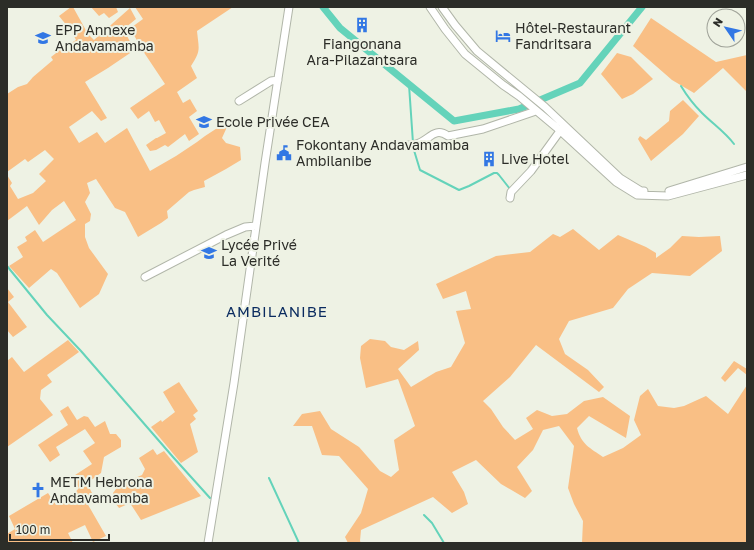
<svg xmlns="http://www.w3.org/2000/svg" width="754" height="550" viewBox="0 0 754 550" font-family="'Golos Text',sans-serif">
<style>
.green{fill:#f9bf85}
.lines{fill:none;stroke-linecap:round;stroke-linejoin:round}
.stream{stroke:#64d3ba;stroke-width:2}
.canal{stroke:#64d3ba;stroke-width:7}
.minor-casing{stroke:#b1b6a9;stroke-width:9}
.minor{stroke:#fff;stroke-width:7}
.labels{text-anchor:middle;stroke-width:4;stroke-linejoin:round;paint-order:stroke}
.poi-label{font-size:14px;fill:#2c2d28;stroke:#eef2e4;text-anchor:start}
.neighbourhood-label{font-size:15px;letter-spacing:1px;fill:#0a2b5f;stroke:#eef2e4}
</style>
<rect width="100%" height="100%" fill="#eef2e4"/>
<path class="green" d="M71,7H73L88,34L94,40L130,8L136,19L125,28C125,34 131,44 136,49L108,68L85,82L107,118L101,121L92,111L69,127L79,143L97,132L105,143L127,128L150,171L176,156L197,142L205,136L225,123L227,127L222,138L226,143L240,147L241,160L226,169L204,181L205,187L194,190L189,192L167,211L168,218L161,223L138,237L125,212L115,208L96,179L87,183L90,193L85,202L91,214L90,221L85,224V237L89,248L108,274L99,294L80,308L57,273L51,269L29,288L9,266L23,257L17,247L27,241L25,237L35,230L43,242L76,220L64,201L52,210L39,225L27,206L7,221V175L12,183L10,186L18,199L33,193L46,181L39,174L54,159L45,150L28,162L25,159L7,172V94L18,87L27,84L33,77L53,60L51,57L60,50L76,40L72,32L59,16Z
M91,7H116L118,12L109,18L104,13L99,16Z
M135,7H233L197,31C199,50 201,50 191,66L197,78L177,92L183,103L190,99L197,111L189,117L199,134L189,141L185,134L168,147L165,145L156,150L150,151L146,145L156,138H157L166,133L159,120L155,122L149,111L138,119L130,108L165,84L139,45C137,38 131,34 132,27L143,19Z
M651,18L716,62L747,55V92L723,68L694,93L672,80L633,46Z
M617,53L631,57L653,79L633,94L622,99L601,74Z
M683,100L699,116L683,134L651,161L638,139L640,136L646,140L669,121L670,111Z
M573,229L599,250L618,235L646,247L656,253V258L670,248L682,236L699,237L720,236L722,251L690,276L652,273L628,289L613,308L569,321L559,339L565,354L588,370L604,387L599,392L536,345L510,377L483,401L491,409L503,427L515,440L533,429L526,418L537,410L552,416L567,414L584,401L603,397L630,416L626,438L589,416L577,428C581,444 590,448 603,457L623,448L641,435L634,420L640,396L648,389L658,406L674,408L684,406L706,396L728,414L747,385V415L746,417L747,418V543H582L583,521L574,504L568,488L574,446L559,426L543,430L533,450L517,467L532,491L525,498L501,484L476,460L452,472L464,492L468,504L452,513L433,497L361,530L360,541L361,543H348L345,537L361,513L368,489L339,456L322,455L312,426H293L302,414L320,411L331,429L359,447L380,471L391,477L399,470L394,440L415,426L398,379L366,388L360,358L361,346L370,339L385,341L391,347L404,350L418,341L419,350L398,369L411,387L436,372L451,367L465,343L456,311L471,309L466,291L443,299L436,284L496,256L530,252L553,234L560,237Z
M7,288L14,297L8,302L27,327L13,337L7,330Z
M68,340L79,352L47,375L52,382L41,390L40,399L53,415L7,447V361L12,357L24,372Z
M734,361L747,369V375L738,368L725,382L721,378Z
M179,382L198,411L193,415L196,419L190,424L198,452L181,463L151,427L161,420L162,422L175,412L163,392Z
M68,406L77,420L84,416L88,417L95,427L105,421L110,434H116L121,440V447L104,457L101,473L87,483L94,497L87,503L106,536L93,542L85,525L68,533L73,543H7V534L15,529L9,516L48,493L56,505L72,496L79,488L72,477L92,464L83,451L95,443L85,429L56,447L60,455L50,462L38,445L68,425L60,411Z
M153,449L157,455L164,451L201,496L141,520L130,503L119,508L113,500V493L119,485L142,475L145,469L139,458Z"/>
<g class="lines">
<path class="stream" d="M409,85L413,143
M681,86C687,96 694,105 702,113C713,124 725,132 734,144
M413,147L420,170L459,190L469,186L494,173H497L499,175L510,189
M7,266L47,315L81,351L173,457L210,498
M269,478L299,543
M424,515L432,523L444,543"/>
<path class="canal" d="M323,7L340,28L454,121L519,109L580,83L642,7"/>
<g class="minor-casing">
<path id="minor" d="M430,7L445,29L465,54L503,85L519,96L556,127L616,182L637,195L668,196L747,175
M442,7L455,25L477,51L545,107L620,178L641,191H644
M239,101L271,81L278,80
M403,146C408,145 412,145 416,144C429,141 434,126 448,136L483,129L536,111
M669,191L747,167
M510,198L511,192L531,171L560,131
M145,277L226,235L245,227L256,226
M208,543L234,383L265,163L289,7"/>
</g>
<use href="#minor" class="minor"/>
</g>
<defs>
<g id="building-bare" transform="scale(1.2)"><path d="M-4-6H4V6H1V3H-1V6H-4ZM-2.5-4.3h1.7v1.8h-1.7ZM.8-4.3h1.7v1.8H.8ZM-2.5-1h1.7V.8h-1.7ZM.8-1h1.7V.8H.8Z" fill="#3277e4" stroke="#eef2e4" stroke-width="2.5" paint-order="stroke"/></g>
<g id="hotel-bare" transform="scale(1.2)"><path d="M-6-4.5h1.5V1H6V5H4.5V3h-9V5H-6ZM-4 0a1.8 1.8 0 1 1 3.6 0ZM.5 0V-2.5h3Q6-2.5 6 0Z" fill="#3277e4" stroke="#eef2e4" stroke-width="2.5" paint-order="stroke"/></g>
<g id="school-bare" transform="scale(1.2)"><path d="M0-5L7-2L0 1L-7-2ZM-4 1L0 2.5L4 1V4Q0 6-4 4Z" fill="#3277e4" stroke="#eef2e4" stroke-width="2.5" paint-order="stroke"/></g>
<g id="civic-bare" transform="scale(1.2)"><path d="M-.6-6.5H3V-4.5H.6V-3L4-1V1h2V6H-6V1h2V-1L-.6-3ZM-1.2 2.5V6h2.4V2.5Z" fill="#3277e4" stroke="#eef2e4" stroke-width="2.5" paint-order="stroke"/></g>
<g id="church-bare" transform="scale(1.2)"><path d="M-1.2-6h2.4v3.5h3.3v2.4h-3.3V6h-2.4V-.1h-3.3v-2.4h3.3Z" fill="#3277e4" stroke="#eef2e4" stroke-width="2.5" paint-order="stroke"/></g>
</defs>
<g fill-rule="evenodd">
<use href="#building-bare" x="362" y="25"/>
<use href="#hotel-bare" x="503" y="36"/>
<use href="#school-bare" x="43" y="38"/>
<use href="#school-bare" x="204" y="122"/>
<use href="#civic-bare" x="284" y="153"/>
<use href="#building-bare" x="489" y="159"/>
<use href="#school-bare" x="209" y="253"/>
<use href="#church-bare" x="38" y="490"/>
</g>
<g class="labels">
<g class="poi-label">
<text x="515" y="33">Hôtel-Restaurant<tspan x="515" dy="16">Fandritsara</tspan></text>
<text x="55" y="35">EPP Annexe<tspan x="55" dy="16">Andavamamba</tspan></text>
<text x="362" y="49" text-anchor="middle">Fiangonana<tspan x="362" dy="16">Ara-Pilazantsara</tspan></text>
<text x="216" y="127">Ecole Privée CEA</text>
<text x="296" y="150">Fokontany Andavamamba<tspan x="296" dy="16">Ambilanibe</tspan></text>
<text x="501" y="164">Live Hotel</text>
<text x="221" y="250">Lycée Privé<tspan x="221" dy="16">La Verité</tspan></text>
<text x="50" y="487">METM Hebrona<tspan x="50" dy="16">Andavamamba</tspan></text>
</g>
<g class="neighbourhood-label">
<text x="277" y="317">AMBILANIBE</text>
</g>
</g>
<rect width="754" height="550" fill="none" stroke="#2c2d28" stroke-width="16"/>
<g transform="translate(726 28) rotate(304)"><circle r="19" fill="#eef2e4" stroke="#a0a399"/>
<path d="M0-3L7 15L0 10L-7 15Z" fill="#3277e4"/>
<text y="-6" font-size="11" font-weight="bold" text-anchor="middle" fill="#2c2d28">N</text>
</g>
<path d="M10 534v6h99v-6" fill="none" stroke="#2c2d28" stroke-width="2"/>
<text x="16" y="534" font-size="12" fill="#2c2d28" stroke="#eef2e4" stroke-width="3" paint-order="stroke">100 m</text>
</svg>
